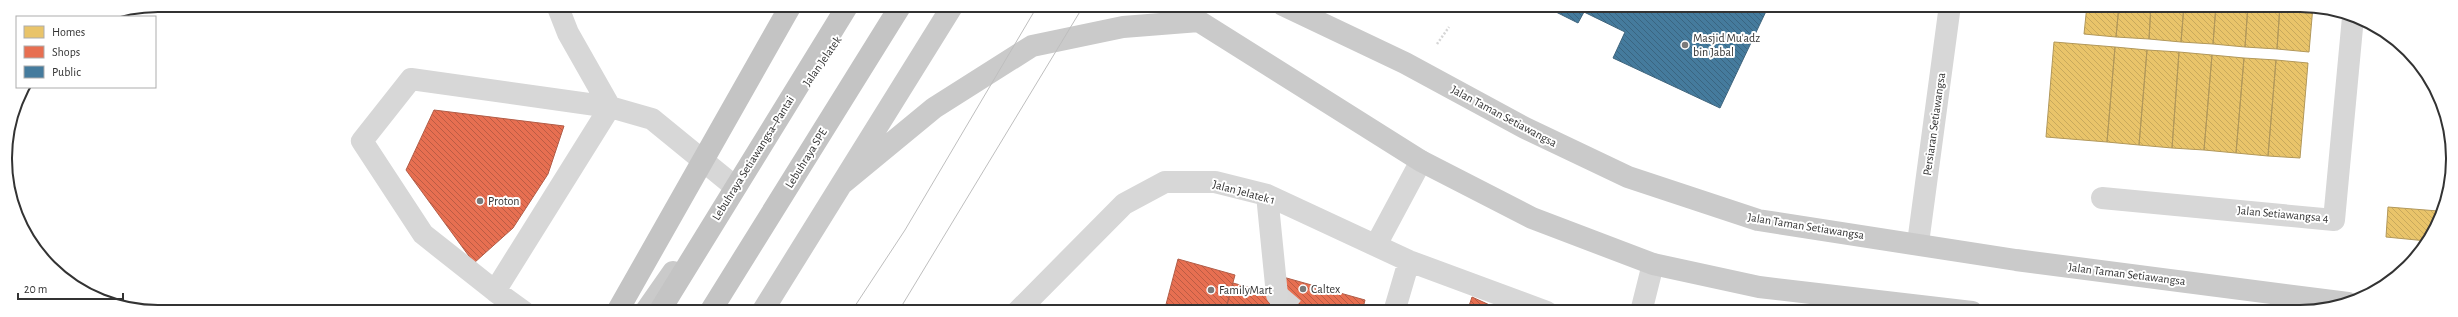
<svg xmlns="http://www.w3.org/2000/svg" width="2458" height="317" viewBox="0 0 2458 317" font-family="'Alegreya Sans',sans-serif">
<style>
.homes{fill:url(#homes-back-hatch);stroke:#b2985a}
.shops{fill:url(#shops-back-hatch);stroke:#b15d48}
.public{fill:url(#public-back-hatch);stroke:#40657d}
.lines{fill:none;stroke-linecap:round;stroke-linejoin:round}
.minor-tunnel{stroke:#d6d6d6;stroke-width:22;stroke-dasharray:22 11;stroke-linecap:butt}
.path{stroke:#d6d6d6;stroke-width:2.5;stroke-dasharray:2 2;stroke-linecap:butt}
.minor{stroke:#d7d7d7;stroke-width:22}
.major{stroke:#cacaca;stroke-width:22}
.highway{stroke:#c4c4c4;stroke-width:22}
.tram{stroke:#bebebe;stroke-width:1}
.highway-bridge{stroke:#c4c4c4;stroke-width:22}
.poi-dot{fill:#7a7a7a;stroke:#fff;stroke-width:1.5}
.labels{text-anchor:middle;stroke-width:4;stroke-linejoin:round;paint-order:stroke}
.poi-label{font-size:12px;fill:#333;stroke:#fff;text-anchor:start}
.street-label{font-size:12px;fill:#333;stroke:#fff}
.rim{fill:none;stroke:#333;stroke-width:2}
</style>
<defs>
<pattern id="homes-back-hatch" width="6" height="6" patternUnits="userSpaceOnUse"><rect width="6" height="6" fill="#e9c46a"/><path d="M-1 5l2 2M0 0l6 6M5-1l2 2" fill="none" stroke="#c8a95c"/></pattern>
<pattern id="shops-back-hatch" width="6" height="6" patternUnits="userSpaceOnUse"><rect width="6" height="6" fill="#e76f51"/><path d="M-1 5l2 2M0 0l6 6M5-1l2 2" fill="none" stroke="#bc5c44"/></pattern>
<pattern id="public-back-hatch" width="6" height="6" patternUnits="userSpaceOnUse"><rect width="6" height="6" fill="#457b9d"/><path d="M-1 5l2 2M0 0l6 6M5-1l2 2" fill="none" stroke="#3a6581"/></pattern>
</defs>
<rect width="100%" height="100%" fill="#fff"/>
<path class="homes" d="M2087,5H2119L2116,37L2084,34Z
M2119,5H2151L2149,39L2116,37Z
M2151,5H2184L2181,42L2149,39Z
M2184,5H2216L2213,44L2181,42Z
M2216,5H2248L2245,47L2213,44Z
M2248,5H2280L2277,49L2245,47Z
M2280,5L2313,6L2309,52L2277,49Z
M2054,42L2115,47L2107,142L2046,137Z
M2115,47L2147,50L2139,145L2107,142Z
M2147,50L2179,52L2172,148L2139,145Z
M2179,52L2212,55L2204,150L2172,148Z
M2212,55L2244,58L2236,153L2204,150Z
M2244,58L2276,60L2268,156L2236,153Z
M2276,60L2308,63L2300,158L2268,156Z
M2388,207L2438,211L2437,227L2427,241L2386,237Z"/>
<path class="shops" d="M434,110L564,126L548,174L513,228L474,263L406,170Z
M1178,259L1235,275L1225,312H1164Z
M1283,277L1365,300L1362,312H1225L1233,283L1277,295Z
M1472,297L1505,312H1467Z"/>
<path class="public" d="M1542,5H1769L1720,108L1613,58L1625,32L1584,12L1578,23Z"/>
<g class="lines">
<path class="minor-tunnel" d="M1277,295L1297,312"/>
<path class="path" d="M1437,44L1449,27"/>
<path class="minor" d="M557,5L568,33L610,107
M1267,195L1277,295
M2102,198L2334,220L2353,17
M1918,243L1950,5
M1376,245L1421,161
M495,291L423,234L362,141L411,79L610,107
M524,312L495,291L610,107L652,119L734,186
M1017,312L1124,204L1165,182H1215L1267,195L1409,261L1547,312
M1394,312L1409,261
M1641,312L1653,264"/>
<path class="major" d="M1173,5L1421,161L1532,218L1653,264L1759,287L1972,312
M1283,5L1405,63L1525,128L1628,177L1758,220L2016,260L2348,303
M843,183L934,108L1032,46L1123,27L1199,21
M645,312L673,272
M762,312L953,5"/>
<path class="highway" d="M710,312L901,5"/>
<path class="tram" d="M851,312L905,230L1038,5
M898,312L1084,5"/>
<path class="highway-bridge" d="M617,312L791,5
M659,312L848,5"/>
</g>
<g class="poi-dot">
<circle cx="1685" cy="45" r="4"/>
<circle cx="480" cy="201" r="4"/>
<circle cx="1303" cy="289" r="4"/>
<circle cx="1211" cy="290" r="4"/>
</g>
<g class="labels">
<g class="poi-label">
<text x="1693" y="42">Masjid Mu'adz<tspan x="1693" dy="14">bin Jabal</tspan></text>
<text x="488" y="205">Proton</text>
<text x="1311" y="293">Caltex</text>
<text x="1219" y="294">FamilyMart</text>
</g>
<g class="street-label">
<text transform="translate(822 61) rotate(-55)" y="4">Jalan Jelatek</text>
<text transform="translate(1504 116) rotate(28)" y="4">Jalan Taman Setiawangsa</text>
<text transform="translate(1934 124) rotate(-82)" y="4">Persiaran Setiawangsa</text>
<text transform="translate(753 158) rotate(-58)" y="4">Lebuhraya Setiawangsa–Pantai</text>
<text transform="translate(806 158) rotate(-58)" y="4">Lebuhraya SPE</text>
<text transform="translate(1244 192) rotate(15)" y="4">Jalan Jelatek 1</text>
<text transform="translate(2283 214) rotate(5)" y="4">Jalan Setiawangsa 4</text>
<text transform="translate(1806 226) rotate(9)" y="4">Jalan Taman Setiawangsa</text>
<text transform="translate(2127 274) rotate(7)" y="4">Jalan Taman Setiawangsa</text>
</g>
</g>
<path d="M0 0H2458V317H0ZM158 12H2300A146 146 0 0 1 2446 158V159A146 146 0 0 1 2300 305H158A146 146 0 0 1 12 159V158A146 146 0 0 1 158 12Z" fill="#fff" fill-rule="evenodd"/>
<path class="rim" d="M158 12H2300A146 146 0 0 1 2446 158V159A146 146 0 0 1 2300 305H158A146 146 0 0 1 12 159V158A146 146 0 0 1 158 12Z"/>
<rect x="16" y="16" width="140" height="72" fill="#ffffff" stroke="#adadad"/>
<rect x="24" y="26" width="20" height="12" fill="#e9c46a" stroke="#adadad"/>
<text x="52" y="36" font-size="12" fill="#333333">Homes</text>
<rect x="24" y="46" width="20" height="12" fill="#e76f51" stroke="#adadad"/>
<text x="52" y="56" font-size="12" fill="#333333">Shops</text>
<rect x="24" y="66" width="20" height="12" fill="#457b9d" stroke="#adadad"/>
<text x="52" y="76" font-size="12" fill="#333333">Public</text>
<path d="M18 293v6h105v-6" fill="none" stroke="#333333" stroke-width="2"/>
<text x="24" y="293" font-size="12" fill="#333333" stroke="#ffffff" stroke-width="3" paint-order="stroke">20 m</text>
</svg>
